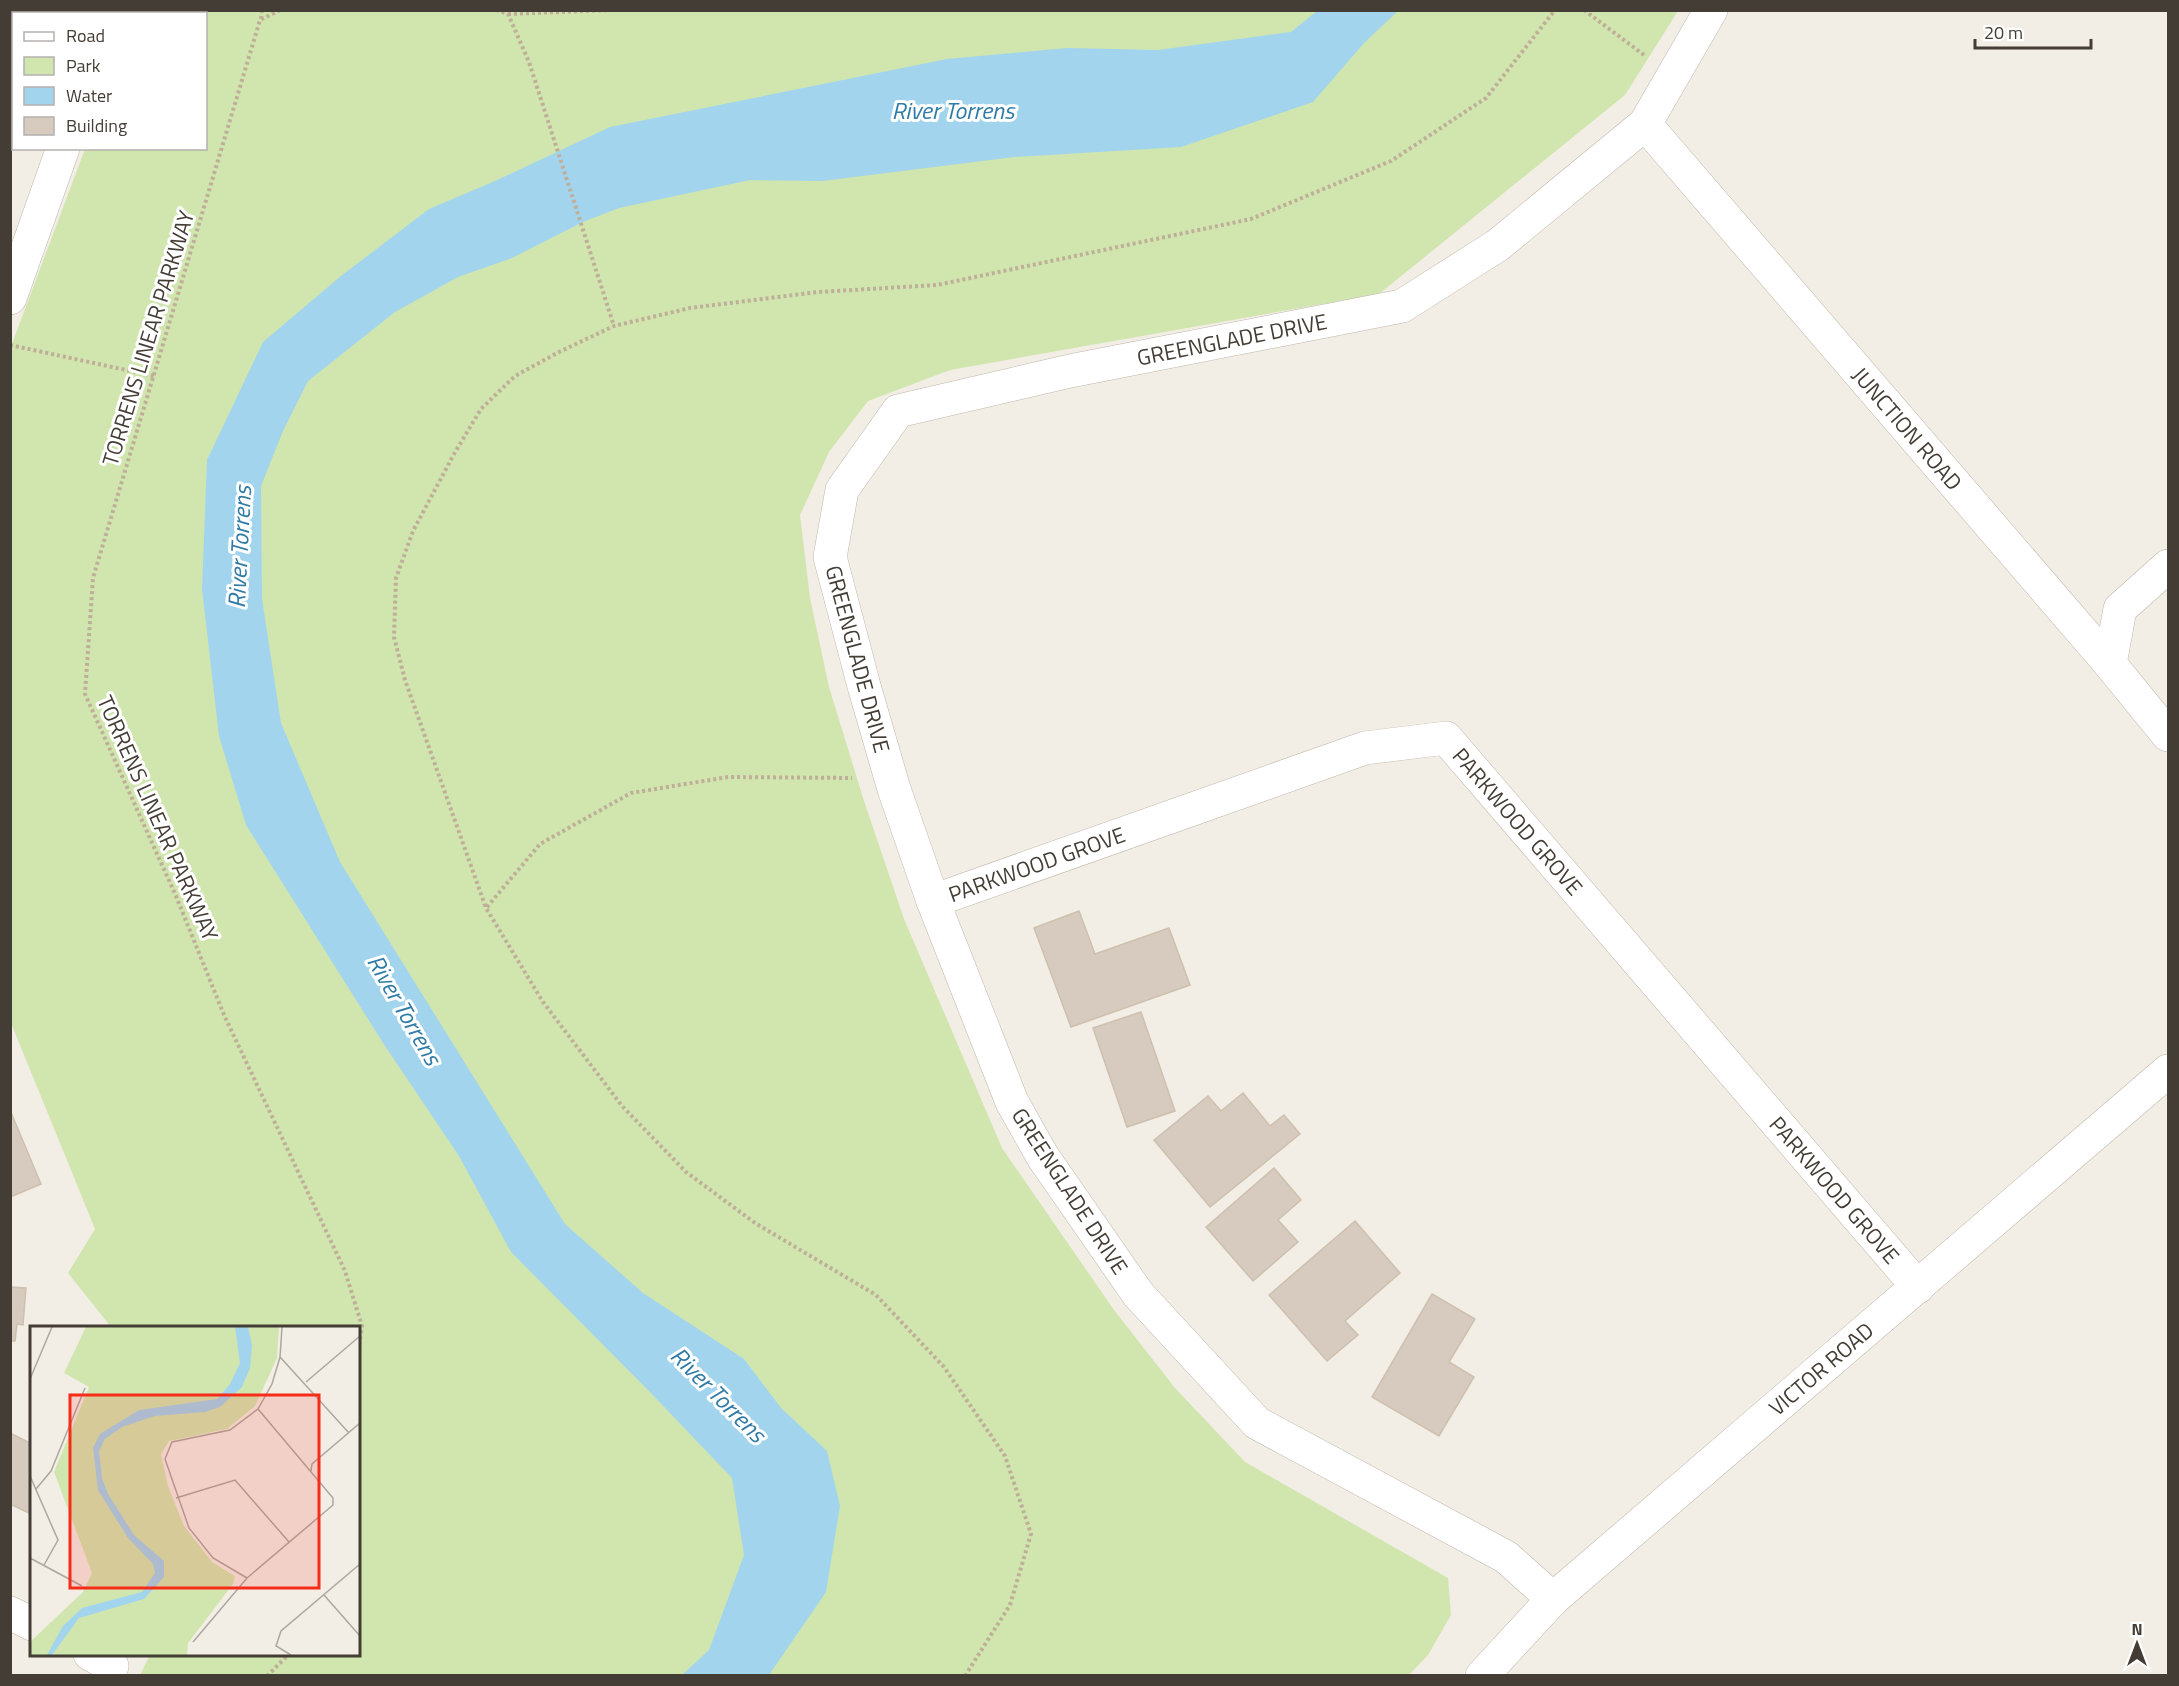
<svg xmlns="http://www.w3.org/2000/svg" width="2179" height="1686" viewBox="0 0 2179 1686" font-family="'Titillium Web',sans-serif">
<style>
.green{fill:#d0e6ae}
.water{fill:#a2d4ee}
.building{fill:#d6cbbe;stroke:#cec0ae;stroke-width:1.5}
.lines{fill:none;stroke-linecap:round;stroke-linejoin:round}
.minor-casing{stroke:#c0b7ab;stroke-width:34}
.path{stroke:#bfaf99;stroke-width:4;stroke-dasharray:3 3;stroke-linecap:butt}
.minor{stroke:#fff;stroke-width:33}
.labels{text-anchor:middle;stroke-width:6;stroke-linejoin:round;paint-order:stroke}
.street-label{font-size:22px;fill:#443d35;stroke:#fff}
.water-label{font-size:24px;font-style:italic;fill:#2f7ba6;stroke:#fff}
.inset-road{fill:none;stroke:#aca79f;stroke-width:1.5}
.view{fill:#f52c19;fill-opacity:0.15;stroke:#f52c19;stroke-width:3}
.inset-edge{fill:none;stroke:#443d35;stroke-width:3}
</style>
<rect width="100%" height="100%" fill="#f2ede5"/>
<path class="green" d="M137,11H1678L1625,95L1379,294L950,370L868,401L829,452L800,515L810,598L829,687L863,798L904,919L1002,1148L1114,1310L1175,1388L1245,1462L1448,1578L1451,1615L1428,1655L1409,1675H140L150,1655L358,1654V1328L111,1327L68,1273L95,1229L11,1023L10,349L85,149L206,148V14L136,13Z"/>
<path class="water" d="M1317,11H1398L1365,42L1313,102L1181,147L1014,157L822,181L750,180L619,208L583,222L512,258L458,277L395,312L308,381L283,431L261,486L262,599L281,723L340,862L565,1224L643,1293L744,1359L781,1408L827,1451L840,1506L826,1592L769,1675H682L709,1650L744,1555L732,1478L647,1389L511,1252L459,1156L385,1046L246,825L219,736L202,589L207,460L263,342L341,276L429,209L495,181L610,127L947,59L1067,48L1158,50L1291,32Z"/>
<path class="building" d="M10,10H51L49,14H14V63L10,61Z
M1079,911L1095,954L1169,928L1190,985L1071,1027L1034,928Z
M1141,1012L1175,1111L1127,1127L1093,1028Z
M1243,1093L1270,1126L1284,1115L1300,1134L1210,1207L1154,1140L1208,1096L1221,1111Z
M10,1110L41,1184L10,1197Z
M1274,1168L1301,1200L1278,1220L1298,1242L1253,1281L1206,1227Z
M1355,1221L1400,1273L1345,1321L1358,1335L1327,1361L1269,1295Z
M10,1287L26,1288L23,1325L17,1324L15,1341H10Z
M1432,1294L1475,1319L1449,1362L1474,1377L1439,1436L1372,1397Z
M10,1433L32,1444V1509L29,1513L10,1504Z"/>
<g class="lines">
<g class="minor-casing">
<g id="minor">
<path d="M111,14L112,10"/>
<path id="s1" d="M1645,124L2110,664L2168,735"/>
<path d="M10,298L63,148"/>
<path d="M2110,664L2120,609L2168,566"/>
<path id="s2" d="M933,901L1365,748L1446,738L1918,1287"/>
<path id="s3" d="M1553,1599L1506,1557L1257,1423L1138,1294L1043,1157L1012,1102L933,901L894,789L864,686L830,557L842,490L898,411L1070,371L1402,306L1498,245L1645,124L1711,10"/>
<path d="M10,1613L32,1624"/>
<path d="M90,1654L112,1666"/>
<path id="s4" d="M1482,1676L1553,1599L2168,1071"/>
</g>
</g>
<path class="path" d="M280,10L260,20L93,578L85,694L176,896L224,1015L345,1271L362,1326L358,1353
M496,10L508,14L529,62L614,326
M1584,10L1644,55
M508,14L611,10
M261,19L262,10
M10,345L154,376
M487,907L540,844L631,793L728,777L852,778
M267,1676L289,1654
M965,1676L1010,1605L1031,1534L1005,1456L944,1367L876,1295L755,1223L686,1172L622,1106L543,1002L486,908L405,680L394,637L396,578L413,531L454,454L481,409L515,376L559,352L614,326L690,308L818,292L937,285L1251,219L1391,161L1486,98L1555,10"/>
<use href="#minor" class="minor"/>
</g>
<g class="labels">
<g class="street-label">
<text transform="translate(148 338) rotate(-73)" y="8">TORRENS LINEAR PARKWAY</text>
<text dy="8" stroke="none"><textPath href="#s3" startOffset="1833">GREENGLADE DRIVE</textPath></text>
<text dy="8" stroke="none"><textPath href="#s1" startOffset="402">JUNCTION ROAD</textPath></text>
<text transform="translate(858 659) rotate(75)" y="8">GREENGLADE DRIVE</text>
<text transform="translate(158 818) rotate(66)" y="8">TORRENS LINEAR PARKWAY</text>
<text dy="8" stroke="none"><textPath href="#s2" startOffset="650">PARKWOOD GROVE</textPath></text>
<text dy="8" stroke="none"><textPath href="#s2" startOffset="110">PARKWOOD GROVE</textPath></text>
<text dy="8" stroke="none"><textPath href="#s2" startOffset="1136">PARKWOOD GROVE</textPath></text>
<text transform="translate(1070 1191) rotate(57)" y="8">GREENGLADE DRIVE</text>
<text dy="8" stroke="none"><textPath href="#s4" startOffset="458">VICTOR ROAD</textPath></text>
</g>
<g class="water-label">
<text x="953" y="119">River Torrens</text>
<text transform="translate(240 547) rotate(-87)" y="8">River Torrens</text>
<text transform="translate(404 1010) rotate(60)" y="8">River Torrens</text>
<text transform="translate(718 1395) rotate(45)" y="8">River Torrens</text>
</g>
</g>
<g transform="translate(30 1326)">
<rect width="330" height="330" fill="#f2ede5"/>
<path d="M56,1H249L247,32L225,80L197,103L139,115L131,128L138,160L154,200L182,236L205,250L203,258L158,317L157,329H0V316L53,266L62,247L24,146L59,61L34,47Z" fill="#d0e6ae"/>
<path d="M205,1H218L222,19L220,42L212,61L190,81L175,86L125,90L92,101L75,113L69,125L72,152L78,168L104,209L134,235V251L114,273L49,292L22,329H17L33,300L52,282L112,266L125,247L123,238L98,212L68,164L63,122L70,108L109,84L187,73L200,58L210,37Z" fill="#a2d4ee"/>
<path class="inset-road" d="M250,31L319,107M0,53L22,1M276,56L330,10M281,145L282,138L330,97M0,150L28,214L14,239M6,163L21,145L55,62M146,172L205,154L259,216M0,232L52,260M217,252L183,232L159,202L135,133L142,116L200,104L228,83L242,58L250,31L252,1M294,269L330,310M163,316L217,252L303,179V172L228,83M261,329L246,320L251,305L330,238"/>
<path class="view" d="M40,69H289V262H40Z"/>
<rect width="330" height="330" class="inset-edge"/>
</g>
<rect width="2179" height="1686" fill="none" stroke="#443d35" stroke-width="24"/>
<rect x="12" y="12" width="195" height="138" fill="#ffffff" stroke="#b4b1ae" stroke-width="1.5"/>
<rect x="24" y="32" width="30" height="9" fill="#ffffff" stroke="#b4b1ae" stroke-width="1.5"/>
<text x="66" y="42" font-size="18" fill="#443d35">Road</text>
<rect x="24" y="57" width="30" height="18" fill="#d0e6ae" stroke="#b4b1ae" stroke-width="1.5"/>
<text x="66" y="72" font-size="18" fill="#443d35">Park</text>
<rect x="24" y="87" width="30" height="18" fill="#a2d4ee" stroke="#b4b1ae" stroke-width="1.5"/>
<text x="66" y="102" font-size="18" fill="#443d35">Water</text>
<rect x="24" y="117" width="30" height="18" fill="#d6cbbe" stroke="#b4b1ae" stroke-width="1.5"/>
<text x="66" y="132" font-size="18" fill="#443d35">Building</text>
<g transform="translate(2137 1644)" stroke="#ffffff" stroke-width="4.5" paint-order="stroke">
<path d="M0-4.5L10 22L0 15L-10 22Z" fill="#443d35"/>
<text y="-9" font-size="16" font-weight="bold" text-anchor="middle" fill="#443d35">N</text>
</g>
<path d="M1975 39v9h116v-9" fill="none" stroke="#443d35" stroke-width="3"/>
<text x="1984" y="39" font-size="18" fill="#443d35" stroke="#ffffff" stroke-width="4.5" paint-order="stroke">20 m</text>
</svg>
